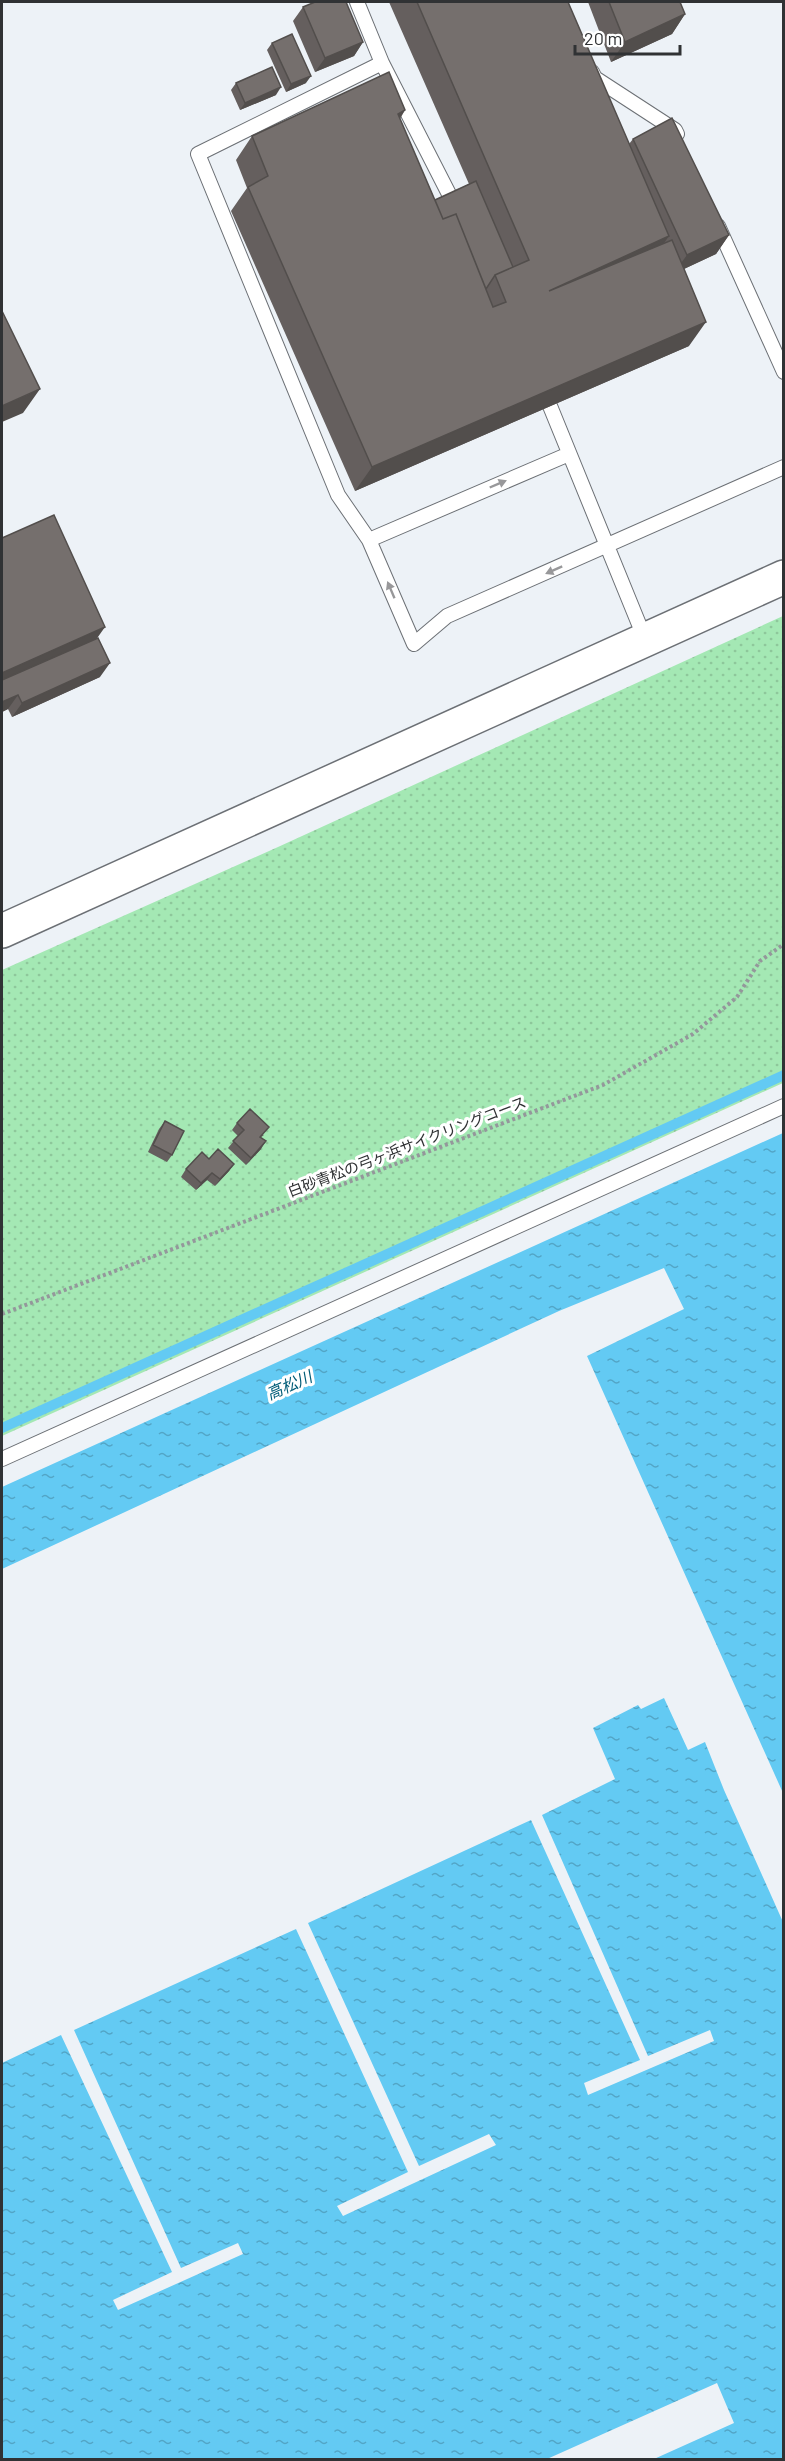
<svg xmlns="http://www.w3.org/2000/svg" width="785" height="2461" viewBox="0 0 785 2461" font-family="Barlow,'Noto Sans JP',sans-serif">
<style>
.park{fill:url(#park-dots)}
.water{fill:url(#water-ripples)}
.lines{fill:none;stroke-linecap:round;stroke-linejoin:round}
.stream{stroke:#63caf3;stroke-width:10}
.service-casing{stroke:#6c7075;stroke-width:16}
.tertiary-casing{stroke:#6c7075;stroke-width:36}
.path{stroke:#94979b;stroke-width:4;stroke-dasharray:3 3;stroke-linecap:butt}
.service{stroke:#fff;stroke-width:14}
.tertiary{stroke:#fff;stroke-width:33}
.wall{fill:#655f5e}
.shaded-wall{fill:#524e4c}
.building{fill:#756f6d;stroke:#524e4c;stroke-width:1.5}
.oneway{fill:#98989a}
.labels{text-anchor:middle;stroke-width:6;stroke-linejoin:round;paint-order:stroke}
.street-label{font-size:15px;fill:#303234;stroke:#fff}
.water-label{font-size:16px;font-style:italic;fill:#005c77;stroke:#fff}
</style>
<defs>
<pattern id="park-dots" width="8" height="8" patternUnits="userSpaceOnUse" patternTransform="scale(1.5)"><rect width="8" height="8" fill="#a4e8b4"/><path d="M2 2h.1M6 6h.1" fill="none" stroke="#8ec79b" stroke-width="1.8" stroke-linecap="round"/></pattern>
<pattern id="water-ripples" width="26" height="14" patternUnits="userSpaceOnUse" patternTransform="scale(1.5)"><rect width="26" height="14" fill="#63caf3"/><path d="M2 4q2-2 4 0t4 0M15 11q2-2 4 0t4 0" fill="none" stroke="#52a5c6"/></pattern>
</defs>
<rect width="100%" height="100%" fill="#edf2f7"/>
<path class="park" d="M783,616V1083L2,1436V970L278,847Z"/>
<path class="water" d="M783,1133V1793L587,1356L684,1309L664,1268L559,1311L2,1569V1487Z
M664,1698L688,1750L705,1742L724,1790L783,1922V2459H654L734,2423L717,2383L547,2459H2V2063L61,2035L172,2272L113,2300L118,2310L243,2254L238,2243L181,2268L74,2030L296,1929L408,2172L337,2206L343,2216L496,2145L489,2134L419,2166L308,1923L531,1820L640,2060L584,2083L588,2095L714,2041L710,2030L648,2056L542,1815L615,1779L593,1728L638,1705L641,1709Z"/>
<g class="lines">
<path class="stream" d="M2,1428L784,1075"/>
<g class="service-casing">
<path id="service" d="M357,2L382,63L451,198
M592,72L595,78L675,130L677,134
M718,226L784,372
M550,406L645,639
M569,454L369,540L414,644L447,616L784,467
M369,540L338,495L198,154L382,63
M2,1459L784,1106"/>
</g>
<g class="tertiary-casing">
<path id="tertiary" d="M2,931L784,577"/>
</g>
<path class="path" d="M2,1314L603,1085L693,1034L737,997L760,961L784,944"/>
<use href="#service" class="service"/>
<use href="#tertiary" class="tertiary"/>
</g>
<path class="wall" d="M389,2H568L629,144L633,139L729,235L716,254L684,269L689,346L355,491L231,211L247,188L236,160L252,136L405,110L400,119L435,200L469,184Z
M588,2H680L685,14L672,34L611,62Z
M303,7L363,42L354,56L315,72L293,21Z
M272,43L306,83L286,92L267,50Z
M236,83L276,95L240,110L231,90Z
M2,538L97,638L100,677L12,717L8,709L2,712Z
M165,1121L172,1155L167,1162L148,1152L159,1129Z
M237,1123L264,1135L261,1137V1149L246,1165L228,1148L238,1136L232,1130Z
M209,1159L234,1164L229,1171L215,1186L207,1180L196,1190L181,1177L186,1169Z"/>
<path class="shaded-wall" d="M685,14L672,34L611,62L625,42Z
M363,42L354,56L315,72L325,58Z
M311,76L306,83L286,92L291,84Z
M281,87L276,95L240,110L245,103Z
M405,110L389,134L398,114Z
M729,235L716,254L673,274L687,255Z
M669,236L652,260L549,291Z
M706,322L689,346L355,491L372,467Z
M40,389L23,413L2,422V406Z
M105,627L88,651L2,689V673Z
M110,663L100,677L12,717L22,703Z
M18,695L8,709L2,712V702Z
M266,1141L261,1149L246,1165L251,1158Z
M234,1164L229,1171L215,1186L220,1179Z
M212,1173L207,1180L196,1190L201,1183Z"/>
<path class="building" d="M315,2H346L363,42L325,58L303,7Z
M417,2H568L669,236L549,291L672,240L706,322L372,467L248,187L268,176L252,136L389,72L405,110L398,114L443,219L456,214L493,307L506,302L495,275L529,260Z
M609,2H680L685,14L625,42Z
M292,34L311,76L291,84L272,43Z
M272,67L281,87L245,103L236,83Z
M672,118L729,235L687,255L633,139Z
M476,181L513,267L495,275L486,289L456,214L443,219L435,200Z
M2,311L40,389L2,406Z
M54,515L105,627L2,673V538Z
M98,638L110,663L22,703L18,695L2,702V680Z
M250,1109L269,1127L260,1137L266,1141L251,1158L233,1141L244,1130L237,1123Z
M165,1121L184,1131L172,1155L153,1145Z
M218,1149L234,1164L220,1179L212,1173L201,1183L186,1169L202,1152L209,1159Z"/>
<defs><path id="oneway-solid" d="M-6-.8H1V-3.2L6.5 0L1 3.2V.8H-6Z" transform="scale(1.5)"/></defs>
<g class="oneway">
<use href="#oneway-solid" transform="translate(498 484) rotate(-23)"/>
<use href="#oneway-solid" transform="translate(554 570) rotate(156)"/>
<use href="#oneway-solid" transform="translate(391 590) rotate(-113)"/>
</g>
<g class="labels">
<g class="street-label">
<text transform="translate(407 1147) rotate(-21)" y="5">白砂青松の弓ヶ浜サイクリングコース</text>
</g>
<g class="water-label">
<text transform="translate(289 1385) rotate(-24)" y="6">高松川</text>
</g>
</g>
<rect width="785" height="2461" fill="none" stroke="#303234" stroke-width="6"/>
<path d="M575 45v9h105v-9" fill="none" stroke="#303234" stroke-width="3"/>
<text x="584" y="45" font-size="18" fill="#303234" stroke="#ffffff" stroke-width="4.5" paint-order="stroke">20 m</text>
</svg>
